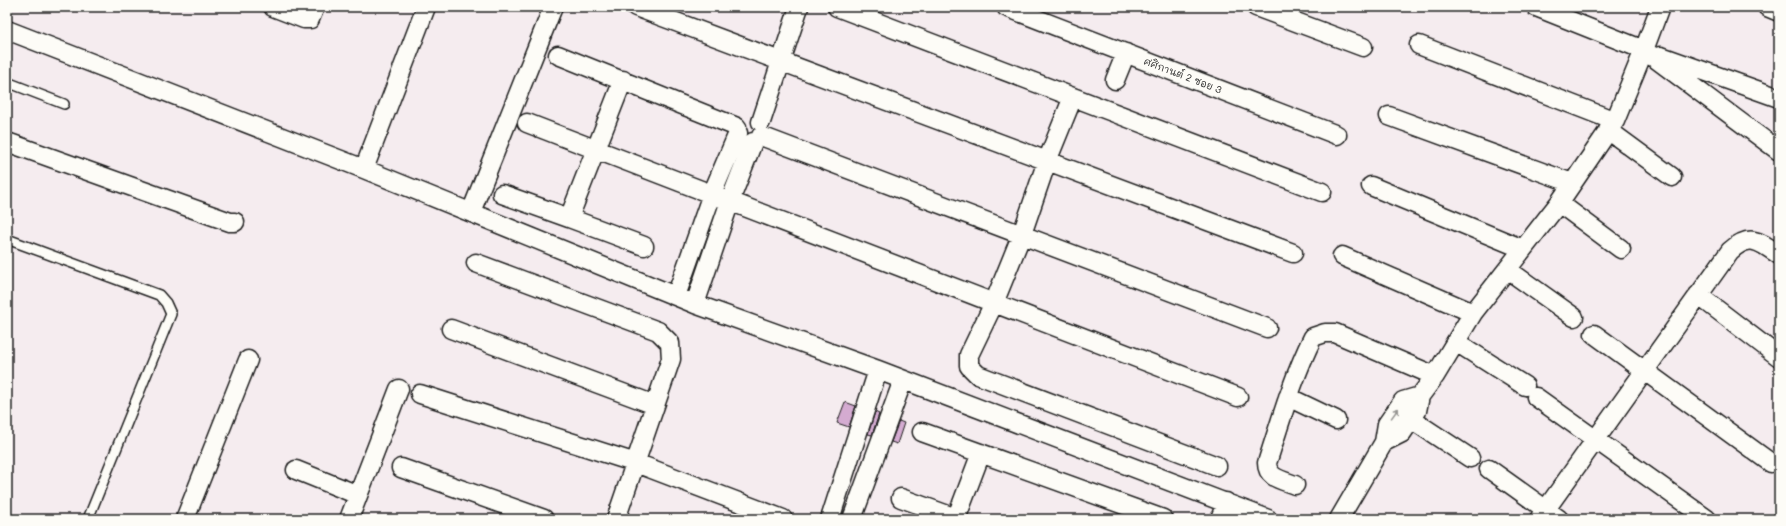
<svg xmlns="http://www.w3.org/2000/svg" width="1786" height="526" viewBox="0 0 1786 526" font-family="Mali,'Playpen Sans Thai',sans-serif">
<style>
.building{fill:#d4abd1;stroke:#1c1c1c}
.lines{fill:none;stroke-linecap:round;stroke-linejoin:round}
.service-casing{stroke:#1c1c1c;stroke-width:12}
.minor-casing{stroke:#1c1c1c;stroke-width:21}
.service{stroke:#fdfcf7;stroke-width:9}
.minor{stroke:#fdfcf7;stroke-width:18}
.oneway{stroke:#989794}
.labels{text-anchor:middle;stroke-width:3.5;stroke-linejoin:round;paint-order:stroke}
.street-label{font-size:10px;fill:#1c1c1c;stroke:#fdfcf7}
</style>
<rect width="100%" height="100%" fill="#f5ecef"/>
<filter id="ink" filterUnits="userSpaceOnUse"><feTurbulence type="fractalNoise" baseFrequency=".025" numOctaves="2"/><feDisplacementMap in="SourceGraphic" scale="8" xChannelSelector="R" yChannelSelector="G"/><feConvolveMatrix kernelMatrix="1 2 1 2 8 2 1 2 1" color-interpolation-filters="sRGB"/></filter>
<g filter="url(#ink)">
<path class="building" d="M845,402L856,406L849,427L837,423Z
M875,412L879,414L872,435L868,434Z
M899,421L904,423L897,444L891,442Z"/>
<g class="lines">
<g class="service-casing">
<path id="service" d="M7,82L64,104
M7,239L159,295L166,303L171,314L88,519"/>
</g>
<g class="minor-casing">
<path id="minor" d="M273,7L304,19H310L315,7
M636,7L1293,253
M837,7L1322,192
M1006,7L1337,135
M1256,7L1363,47
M1536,7L1644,50L1779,151
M1767,7L1779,12
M7,30L364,169L695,304L878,370L1268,519
M1419,45L1615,121
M558,55L737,127
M1661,56L1779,98
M1115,80L1126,53
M1073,97L1047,161L1022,234L994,303L969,355V366L978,375L1217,466
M1389,116L1572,183
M761,122L799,7
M527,123L1238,397
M1608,130L1672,177
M761,136L1267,328
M7,142L230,222H235
M364,169L426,7
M1371,186L1523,249
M502,194L569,218L623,80
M1559,203L1621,249
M471,212L553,7
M569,218L644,246
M1342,256L1473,313
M476,263L658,331L670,343L671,359L616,519
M1508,270L1574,317
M1698,295L1779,357
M676,296L712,194L738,133
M695,304L730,201L753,142
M451,329L655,405
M1594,334L1771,463
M1456,342L1525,386
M420,394L636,463L783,519
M1288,397L1336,420
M1536,397L1707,519
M1411,419L1470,458
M922,432L1163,519
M1384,442L1402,433L1417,411L1420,396L1435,376L1473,313L1559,203L1615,121L1644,50L1660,7
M401,468L544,519
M1489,469L1559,519
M296,470L358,495
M1295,485C1282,480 1267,478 1267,463C1281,420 1293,377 1313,337L1325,333H1335L1435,376
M901,498L959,519
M185,519L248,360
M349,519L399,389
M830,519L878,370
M852,519L903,380
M956,519L981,453
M1220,519L1226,502
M1339,519L1384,442L1387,424L1403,401L1420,396
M1539,519L1730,251C1750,233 1759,241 1779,255"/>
</g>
<use href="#service" class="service"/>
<use href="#minor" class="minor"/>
</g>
<defs><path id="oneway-shaft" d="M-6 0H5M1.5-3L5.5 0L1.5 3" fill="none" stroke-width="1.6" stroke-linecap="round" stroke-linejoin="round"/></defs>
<use class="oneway" href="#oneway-shaft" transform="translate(1395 413) rotate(-54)"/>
</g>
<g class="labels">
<g class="street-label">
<text transform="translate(1183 75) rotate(21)" y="4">ศศิกานต์ 2 ซอย 3</text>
</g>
</g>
<rect width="1786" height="526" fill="none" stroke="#fdfcf7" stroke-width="24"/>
<rect x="12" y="12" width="1762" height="502" fill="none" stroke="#1c1c1c" stroke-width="1.5" filter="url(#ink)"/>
</svg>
